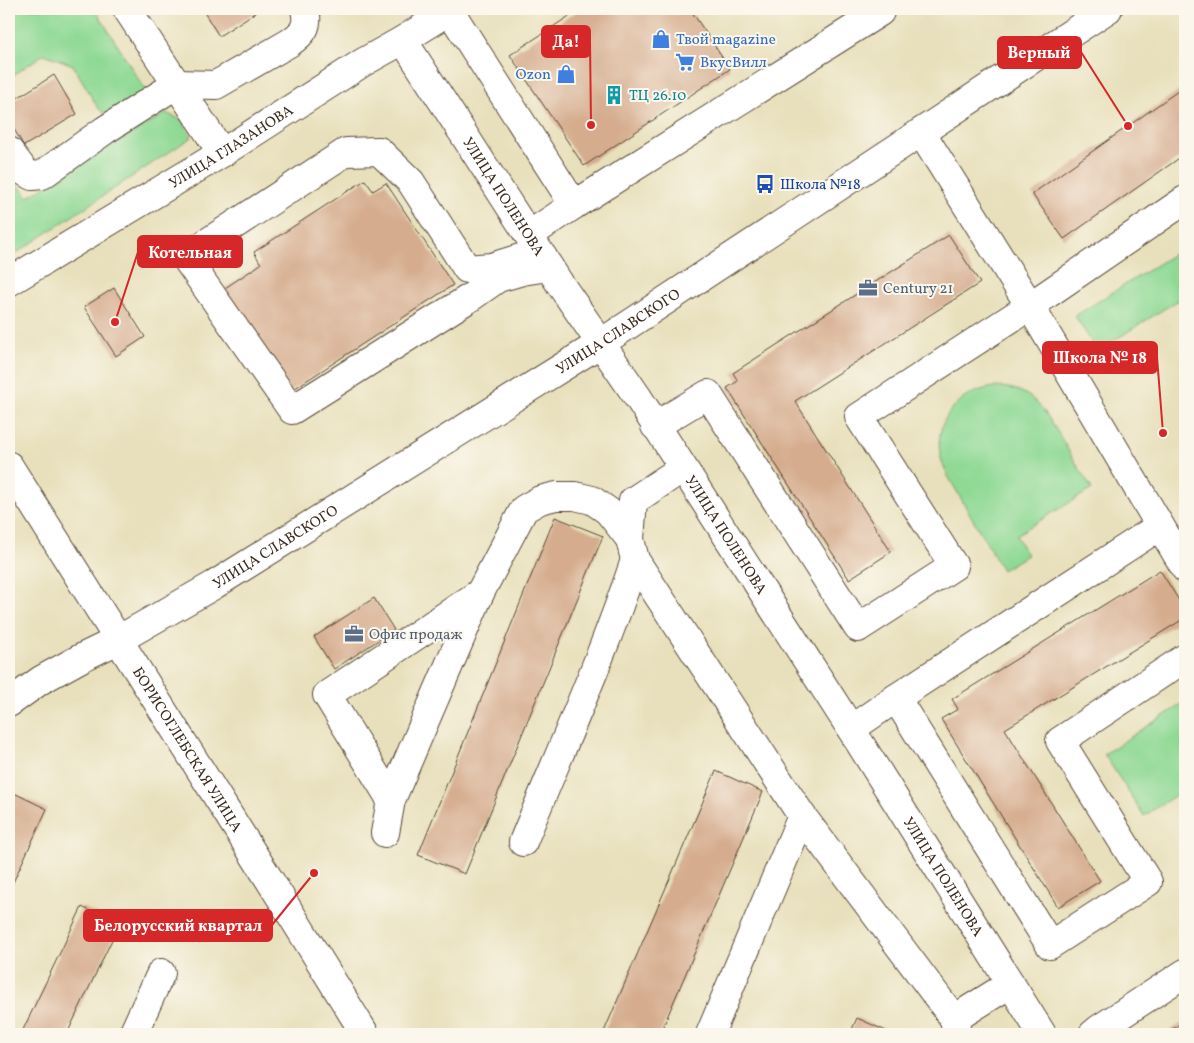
<svg xmlns="http://www.w3.org/2000/svg" width="1194" height="1043" viewBox="0 0 1194 1043" font-family="Vollkorn,serif">
<style>
.green{fill:#8fd994;stroke:#658259}
.building{fill:#d5ac8d}
.lines{fill:none;stroke-linecap:round;stroke-linejoin:round}
.minor-casing{stroke:#554536;stroke-width:30}
.minor{stroke:#fff;stroke-width:28}
.labels{text-anchor:middle;stroke-width:4;stroke-linejoin:round;paint-order:stroke}
.shop-label{font-size:15px;fill:#366cbe;stroke:#fbf7ec;text-anchor:start}
.culture-label{font-size:15px;fill:#0d838f;stroke:#fbf7ec;text-anchor:start}
.street-label{font-size:15px;fill:#3b2a1e;stroke:#fbf7ec}
.transit-label{font-size:15px;fill:#164399;stroke:#fbf7ec;text-anchor:start}
.service-label{font-size:15px;fill:#4e5e75;stroke:#fbf7ec;text-anchor:start}
.leader{fill:none;stroke:#d62828;stroke-width:2}
.callout-dot{fill:#d62828;stroke:#fbf7ec;stroke-width:2}
.callout{fill:#d62828;stroke:#d62828;stroke-width:2}
.callout-label{font-size:16px;text-anchor:middle;font-weight:bold;fill:#fff}
</style>
<rect width="100%" height="100%" fill="#fbf7ec"/>
<filter id="ink" filterUnits="userSpaceOnUse"><feTurbulence type="fractalNoise" baseFrequency=".02" numOctaves="2"/><feDisplacementMap in="SourceGraphic" scale="10" xChannelSelector="R" yChannelSelector="G"/><feConvolveMatrix kernelMatrix="1 2 1 2 8 2 1 2 1" color-interpolation-filters="sRGB"/></filter>
<filter id="wash" filterUnits="userSpaceOnUse"><feTurbulence type="fractalNoise" baseFrequency=".0096" numOctaves="4" result="noise"/><feDisplacementMap in="SourceGraphic" scale="20" xChannelSelector="R" yChannelSelector="G"/><feGaussianBlur stdDeviation="1.12" result="paint"/><feColorMatrix in="noise" values="0 0 0 0 0 0 0 0 0 0 0 0 0 0 0 0 0 1.4 0 .05"/><feComposite in="paint" operator="in"/></filter>
<g filter="url(#wash)">
<rect width="100%" height="100%" fill="#e8e0bc"/>
<path class="green" d="M9,9H95L147,93L107,116L98,108L73,65L44,54L9,78Z
M166,113L182,120L192,137L9,258V174L28,197Z
M1185,247V296L1097,351L1075,316Z
M994,387C1034,386 1046,413 1064,443C1073,459 1083,474 1092,489L1016,535L1027,555L1002,570L948,476C946,470 942,464 941,458C932,421 958,392 994,387Z
M1185,702V789L1144,816L1104,754Z"/>
<g id="blocks">
<path class="building" d="M202,9H258L259,10L219,36Z
M580,9H690L730,69L584,166L510,55Z
M54,75L77,114L24,146L9,121V103Z
M1185,86V154L1064,239L1032,194Z
M365,180L373,191L386,183L453,285L289,392L222,290L261,264L254,252Z
M949,235L980,283L795,401L891,552L849,579L727,388L738,381L733,373Z
M114,288L145,337L116,356L84,307Z
M555,517L603,536L465,874L418,855Z
M1160,570L1185,610V618L1005,729L1100,881L1058,907L941,719L958,709L952,699Z
M374,598L394,630L334,669L314,637Z
M716,771L763,792L660,1034H603Z
M14,793L47,809L9,891V804Z
M82,907L119,925L67,1034H21Z
M857,1018L893,1034H850Z
M1185,1021V1034H1164Z"/>
</g>
</g>
<g filter="url(#ink)">
<use href="#blocks" fill-opacity="0" stroke="#554536" stroke-width="1"/>
<g class="lines">
<g class="minor-casing">
<g id="minor">
<path d="M127,9L222,153"/>
<path d="M450,11L574,205"/>
<path id="s1" d="M403,40L560,284L639,399L851,729L1042,1034"/>
<path d="M921,132L1030,306L1185,568"/>
<path d="M9,151L25,172L32,176L42,175L105,130L177,84L216,85L289,43C304,33 309,26 305,9"/>
<path d="M529,235L574,205L880,12L877,9"/>
<path d="M543,257L520,258L491,267L467,269L411,182L379,151L346,152L185,257L292,410L471,297L498,278L522,271L549,267"/>
<path id="s2" d="M9,282L222,153L362,63L403,40L453,9"/>
<path d="M655,426L708,394L858,628L954,566L859,417L1030,306L1185,200"/>
<path id="s3" d="M9,466L279,895L365,1034"/>
<path d="M683,468L633,501L630,539L635,560L802,816L954,1019L957,1034"/>
<path d="M896,698L1050,945L1148,882L1060,741L1185,658"/>
<path id="s4" d="M9,703L41,680L81,658L118,640L214,585L601,343L1108,9"/>
<path d="M851,729L896,698L1160,526"/>
<path d="M391,800L327,695L480,593"/>
<path d="M385,833L391,800L480,593L524,509L540,500L556,496H575L592,500L608,511L630,539"/>
<path d="M523,842C561,749 603,656 635,560"/>
<path d="M954,1019L1010,984"/>
<path d="M133,1034L161,973"/>
<path d="M710,1034L802,816"/>
<path d="M1093,1034L1099,1029L1185,973"/>
</g>
</g>
<use href="#minor" class="minor"/>
</g>
</g>
<defs>
<g id="shop-bare" transform="scale(1.5)"><path d="M-5-2.5h2.3a2.7 3.5 0 0 1 5.4 0H5L5.5 6h-11ZM-1.5-2.5h3a1.5 2.3 0 0 0-3 0Z" fill="#3f7fe0" stroke="#fbf7ec" stroke-width="2.5" paint-order="stroke"/></g>
<g id="supermarket-bare" transform="scale(1.5)"><path d="M-6-5.5h2.5l.6 2H6L4.5 2H-2.5L-4.4-4H-6ZM-1.5 3.2a1.3 1.3 0 1 0 .1 0ZM3 3.2a1.3 1.3 0 1 0 .1 0Z" fill="#3f7fe0" stroke="#fbf7ec" stroke-width="2.5" paint-order="stroke"/></g>
<g id="building-bare" transform="scale(1.5)"><path d="M-4-6H4V6H1V3H-1V6H-4ZM-2.5-4.3h1.7v1.8h-1.7ZM.8-4.3h1.7v1.8H.8ZM-2.5-1h1.7V.8h-1.7ZM.8-1h1.7V.8H.8Z" fill="#0f9aa8" stroke="#fbf7ec" stroke-width="2.5" paint-order="stroke"/></g>
<g id="bus-bare" transform="scale(1.5)"><path d="M-5-6H5V4H4V6H2V4H-2V6H-4V4H-5ZM-3.5-4V0h7V-4ZM-3.5 1.2v1.5H-2V1.2ZM2 1.2v1.5H3.5V1.2Z" fill="#1a4fb4" stroke="#fbf7ec" stroke-width="2.5" paint-order="stroke"/></g>
<g id="office-bare" transform="scale(1.5)"><path d="M-6-3h4V-5.5h4V-3h4V5H-6ZM-1-4.5V-3h2v-1.5ZM-6 0V1H6V0Z" fill="#5c6f8a" stroke="#fbf7ec" stroke-width="2.5" paint-order="stroke"/></g>
</defs>
<g fill-rule="evenodd">
<use href="#shop-bare" x="661" y="39"/>
<use href="#supermarket-bare" x="685" y="62"/>
<use href="#shop-bare" x="566" y="74"/>
<use href="#building-bare" x="614" y="95"/>
<use href="#bus-bare" x="765" y="184"/>
<use href="#office-bare" x="868" y="288"/>
<use href="#office-bare" x="354" y="634"/>
</g>
<g class="labels">
<g class="shop-label">
<text x="676" y="44">Твой magazine</text>
<text x="700" y="67">ВкусВилл</text>
<text x="551" y="79" text-anchor="end">Ozon</text>
</g>
<g class="culture-label">
<text x="629" y="100">ТЦ 26.10</text>
</g>
<g class="street-label">
<text dy="5" stroke="none"><textPath href="#s2" startOffset="260">УЛИЦА ГЛАЗАНОВА</textPath></text>
<text dy="5" stroke="none"><textPath href="#s1" startOffset="186">УЛИЦА ПОЛЕНОВА</textPath></text>
<text dy="5" stroke="none"><textPath href="#s4" startOffset="714">УЛИЦА СЛАВСКОГО</textPath></text>
<text dy="5" stroke="none"><textPath href="#s1" startOffset="591">УЛИЦА ПОЛЕНОВА</textPath></text>
<text dy="5" stroke="none"><textPath href="#s4" startOffset="309">УЛИЦА СЛАВСКОГО</textPath></text>
<text dy="5" stroke="none"><textPath href="#s3" startOffset="335">БОРИСОГЛЕБСКАЯ УЛИЦА</textPath></text>
<text dy="5" stroke="none"><textPath href="#s1" startOffset="996">УЛИЦА ПОЛЕНОВА</textPath></text>
</g>
<g class="transit-label">
<text x="780" y="189">Школа №18</text>
</g>
<g class="service-label">
<text x="883" y="293">Century 21</text>
<text x="369" y="639">Офис продаж</text>
</g>
</g>
<path class="leader" d="M591 125L590 41M1128 126L1081 52M115 322L138 252M1163 433L1157 357M314 873L272 925"/>
<g class="callout-dot">
<circle cx="591" cy="125" r="5"/>
<circle cx="1128" cy="126" r="5"/>
<circle cx="115" cy="322" r="5"/>
<circle cx="1163" cy="433" r="5"/>
<circle cx="314" cy="873" r="5"/>
</g>
<g class="callout">
<rect x="542" y="26" width="48" height="31" rx="5"/>
<rect x="998" y="37" width="83" height="31" rx="5"/>
<rect x="138" y="236" width="104" height="31" rx="5"/>
<rect x="1043" y="342" width="114" height="31" rx="5"/>
<rect x="84" y="910" width="188" height="31" rx="5"/>
</g>
<g class="callout-label">
<text x="566" y="47">Да!</text>
<text x="1039" y="58">Верный</text>
<text x="190" y="258">Котельная</text>
<text x="1100" y="363">Школа № 18</text>
<text x="178" y="931">Белорусский квартал</text>
</g>
<rect width="1194" height="1043" fill="none" stroke="#fbf7ec" stroke-width="30"/>
</svg>
